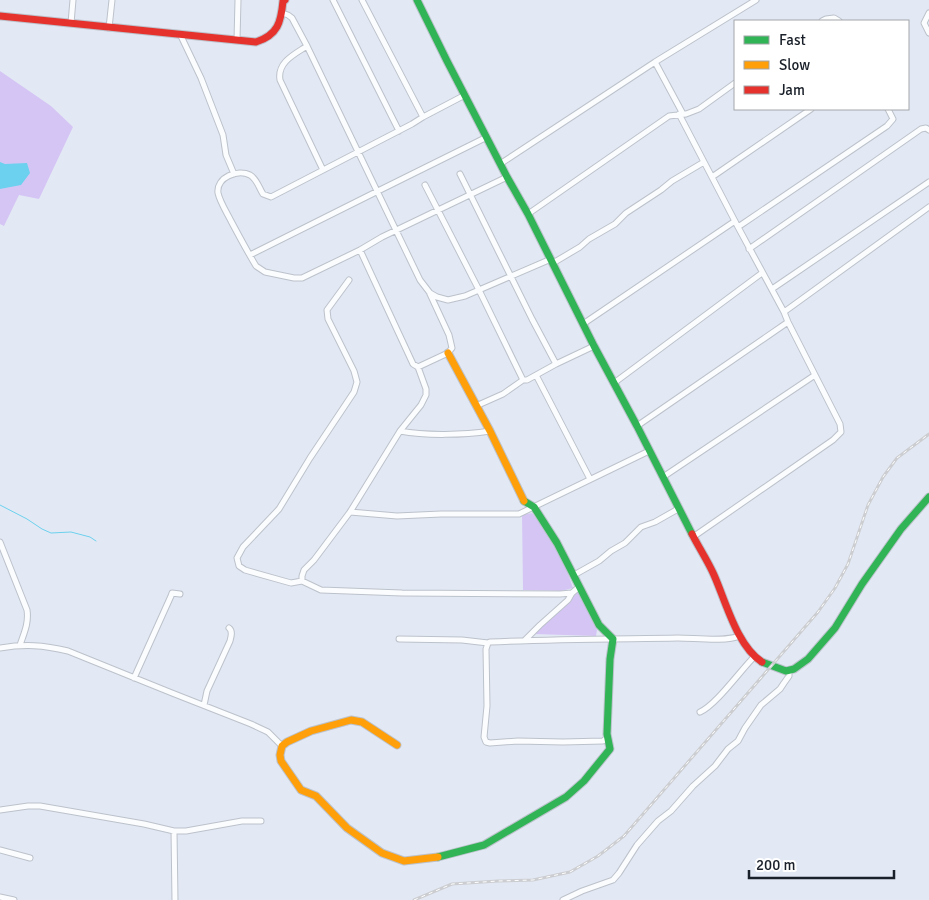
<svg xmlns="http://www.w3.org/2000/svg" width="929" height="900" viewBox="0 0 929 900" font-family="Signika,sans-serif">
<style>
.green{fill:#d5c5f5}
.water{fill:#6cd1ee}
.lines{fill:none;stroke-linecap:round;stroke-linejoin:round}
.stream{stroke:#6cd1ee;stroke-width:1}
.street-casing{stroke:#bcc2cb;stroke-width:7}
.fast-casing{stroke:#bcc2cb;stroke-width:9}
.slow-casing{stroke:#bcc2cb;stroke-width:9}
.jam-casing{stroke:#bcc2cb;stroke-width:9}
.street{stroke:#fbfcfd;stroke-width:5}
.fast{stroke:#30b455;stroke-width:7}
.slow{stroke:#ff9f0a;stroke-width:7}
.jam{stroke:#e5322d;stroke-width:7}
.rail-casing{stroke:#cbcdd0;stroke-width:3}
.rail{stroke:#fff;stroke-width:1;stroke-dasharray:4;stroke-linecap:butt}
</style>
<rect width="100%" height="100%" fill="#e3e9f4"/>
<path class="green" d="M0,71L51,106L73,127L39,199L19,195L4,226L0,224Z
M532,513L547,532L565,565L573,588L561,591L523,590L522,515Z
M578,592L597,630L596,636L534,634Z"/>
<path class="water" d="M0,162L5,164L27,163L30,173L21,185L0,189Z"/>
<g class="lines">
<path class="stream" d="M0,505L27,519L42,529L51,533L71,532L90,537L96,541"/>
<g class="street-casing">
<path id="street" d="M333,0L399,131
M362,0L423,117
M282,13L288,15L292,18L307,46L420,280L430,293L437,297L448,300L465,296L551,259
M929,13L924,23L929,33
M822,21L826,19L834,18L839,21
M71,23L73,0
M109,28L112,0
M180,34L201,78L223,135L226,155L234,174
M237,40L238,0
M307,46C295,54 277,62 280,80L323,170
M655,62L683,114
M465,95L423,117L412,124L271,197L263,194C259,188 257,179 250,175C238,169 216,177 218,193C220,202 227,213 231,221C239,236 247,251 256,266L265,272L294,278H302L360,250L382,237L507,177
M679,114L738,227L784,312L788,322L840,424L841,432L833,440L693,537
M500,164L655,62L756,0
M460,174L532,319L556,364
M712,177L811,109
M425,185L479,290L523,380H527L556,364L594,346
M528,214L669,116L686,114L699,109L735,83
M738,227L887,126L893,119L888,109
M749,249L921,129L926,128L929,130
M360,250L413,364L418,367L448,353L452,348L449,335L430,294
M250,255L378,191L487,137
M553,263L580,247L589,239L615,224L626,213L661,190L672,181L704,162
M772,289L929,182
M784,312L929,207
M583,324L735,221
M418,367L426,389V395L421,405L400,431L350,512L314,560L304,570L302,576V581L321,590L402,593L560,594L572,593L579,587
M536,375L590,479
M614,383L762,273
M476,406L503,394L523,380
M637,426L788,322
M400,431C426,436 464,435 490,431
M663,477L815,375
M350,512L397,516L441,514H519L649,451
M0,542L27,610C29,623 24,633 20,645
M574,575L599,561L611,551L625,543L641,527L655,522L678,509
M302,581L291,583L245,570L239,566L237,558L243,547L279,509L310,458L354,392L357,382L354,371L328,319L327,310L349,280
M399,639L462,640L488,643
M525,640L540,625L568,600L572,593
M0,648C25,644 43,645 68,651L172,693L251,724L268,732L282,746
M134,678L171,596L172,593L180,594
M204,705L207,691L230,641C231,637 233,631 229,628
M700,712C716,705 740,671 754,657
M607,738L603,741L563,742L518,741L490,743L486,742L484,737L487,706L486,649L488,643L490,642C553,639 616,639 678,638C695,638 726,642 739,636
M0,810L28,806H40L144,824L174,831H186L242,821H261
M174,831L175,900
M0,850L30,858
M0,897L14,900
M563,900L582,891L613,880L619,873L637,845L658,821L671,811L693,786L715,766L728,749L738,741L745,728L761,705L780,689L784,683L789,676V670"/>
</g>
<g class="fast-casing">
<path id="fast" d="M417,0L447,61L507,177L528,214L594,346L637,426L692,534
M762,662L786,671L794,669L808,659L835,628L862,584L901,529L929,497
M438,857L484,845L566,797L584,781L610,749L607,734L610,659L613,639L599,625L557,543L534,507L524,501"/>
</g>
<g class="slow-casing">
<path id="slow" d="M448,353L490,431L524,501
M397,745L362,722L351,720L311,731L287,742L282,746L280,755L281,761L301,790L316,796L347,828L382,853L404,861L438,857"/>
</g>
<g class="jam-casing">
<path id="jam" d="M0,16L256,42C278,35 281,22 283,1L285,0
M692,534C699,548 708,561 714,575C726,602 737,646 762,662"/>
</g>
<use href="#street" class="street"/>
<use href="#fast" class="fast"/>
<use href="#slow" class="slow"/>
<use href="#jam" class="jam"/>
<g class="rail-casing">
<path id="rail" d="M414,900L452,884L498,881L533,880L570,872L598,856L624,836L818,612L835,588L848,564L868,505L883,477L897,458L929,434"/>
</g>
<use href="#rail" class="rail"/>
</g>
<rect x="734" y="20" width="175" height="90" fill="#ffffff" stroke="#a3a6a9"/>
<rect x="744" y="36" width="25" height="8" fill="#30b455" stroke="#a3a6a9"/>
<text x="779" y="45" font-size="15" fill="#1a2029">Fast</text>
<rect x="744" y="61" width="25" height="8" fill="#ff9f0a" stroke="#a3a6a9"/>
<text x="779" y="70" font-size="15" fill="#1a2029">Slow</text>
<rect x="744" y="86" width="25" height="8" fill="#e5322d" stroke="#a3a6a9"/>
<text x="779" y="95" font-size="15" fill="#1a2029">Jam</text>
<path d="M749 870v8h145v-8" fill="none" stroke="#1a2029" stroke-width="2.5"/>
<text x="756" y="870" font-size="15" fill="#1a2029" stroke="#ffffff" stroke-width="4" paint-order="stroke">200 m</text>
</svg>
